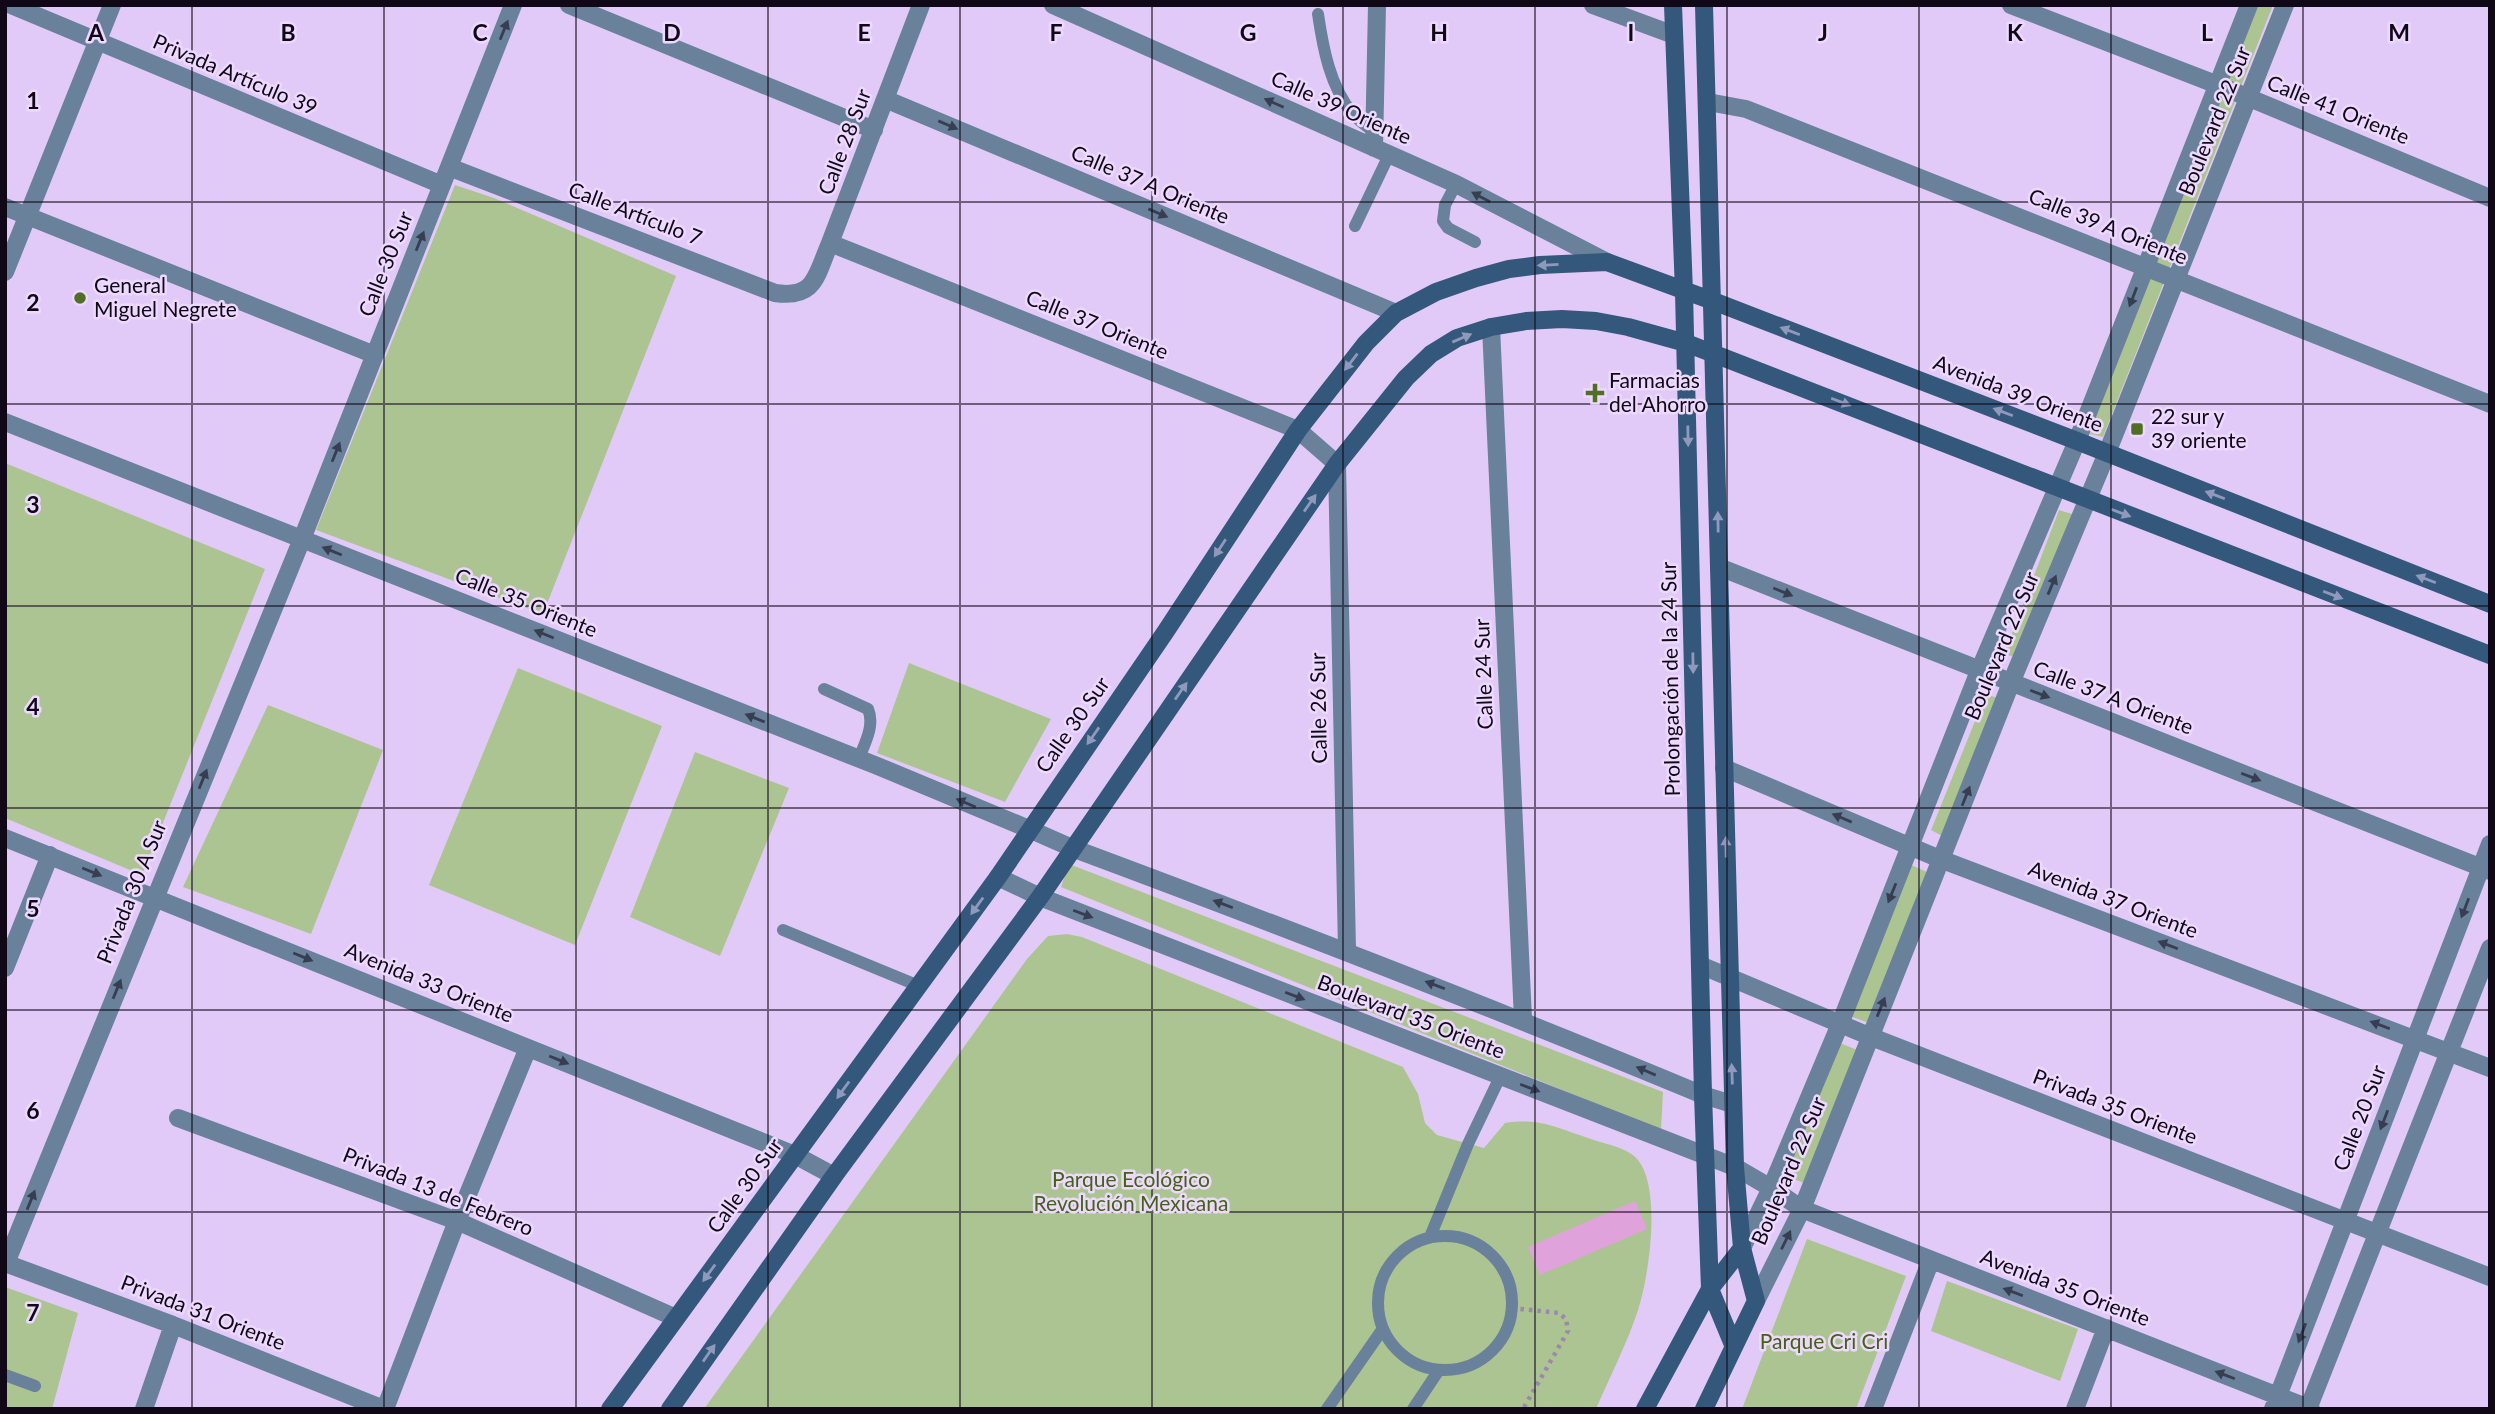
<svg xmlns="http://www.w3.org/2000/svg" width="2495" height="1414" viewBox="0 0 2495 1414" font-family="Lato,sans-serif">
<style>
.green{fill:#acc492}
.building{fill:#e0a2db}
.lines{fill:none;stroke-linecap:round;stroke-linejoin:round}
.path{stroke:#9b88ab;stroke-width:4.5;stroke-dasharray:3.5 5;stroke-linecap:butt}
.service{stroke:#69819a;stroke-width:12}
.minor{stroke:#69819a;stroke-width:18}
.tertiary{stroke:#69819a;stroke-width:18}
.secondary{stroke:#34587b;stroke-width:18}
.oneway{fill:#383e52}
.oneway2{fill:#9098bc}
.grid{fill:none;stroke:#100817;stroke-width:2;stroke-opacity:0.55}
.poi-dot{fill:#506f25;stroke:#edd9fe;stroke-width:2.5}
.labels{text-anchor:middle;stroke-width:5;stroke-linejoin:round;paint-order:stroke}
.street-label{font-size:21px;fill:#100817;stroke:#edd9fe}
.poi-label{font-size:21px;fill:#100817;stroke:#edd9fe;text-anchor:start}
.park-label{font-size:21px;fill:#446215;stroke:#edd9fe}
.grid-label{font-size:23px;text-anchor:middle;font-weight:bold;fill:#100817;stroke:#edd9fe;stroke-width:5;stroke-linejoin:round;paint-order:stroke}
</style>
<rect width="100%" height="100%" fill="#e2caf8"/>
<path class="green" d="M2257,5H2273L2103,437L2090,434L2141,292Z
M455,185L494,198L676,276L543,614L316,530Z
M5,463L265,569L142,875L5,818Z
M2059,510L2075,515L2015,657L2004,654Z
M909,663L1051,719L1005,802L877,753Z
M518,668L662,726L575,945L429,885Z
M1986,694L2000,699L1944,837L1931,830Z
M268,705L383,750L311,934L183,887Z
M695,752L789,788L720,956L630,917Z
M1907,863L1929,873L1869,1023L1847,1015Z
M1069,864L1663,1092L1661,1130L1061,887Z
M1067,934L1082,937L1403,1067L1418,1094L1425,1123L1437,1135L1484,1148L1505,1123C1540,1118 1555,1127 1588,1138C1601,1143 1621,1146 1633,1155C1664,1179 1649,1277 1638,1310C1627,1344 1610,1376 1596,1409H704L1027,959L1048,936Z
M1837,1042L1860,1051L1807,1184L1785,1176Z
M1807,1239L1906,1276L1856,1409H1742Z
M1947,1281L2078,1329L2060,1381L1931,1331Z
M5,1287L78,1313L52,1409H5Z"/>
<path class="building" d="M1635,1201L1647,1229L1540,1275L1528,1247Z"/>
<g class="lines">
<path class="path" d="M1512,1308L1559,1313L1566,1319L1568,1331L1523,1409"/>
<path class="service" d="M1318,14C1323,48 1330,87 1353,114C1359,121 1367,126 1374,132
M1456,184L1445,205L1443,221L1448,228L1475,242
M1355,226L1389,155
M824,689L868,709C875,725 865,743 859,758
M783,930L919,986
M1378 1303a67 67 0 1 1 134 0a67 67 0 1 1-134 0Z
M1430,1237L1468,1144L1500,1077
M5,1375L35,1386
M1327,1409L1382,1330
M1413,1409L1439,1370"/>
<path class="minor" d="M11,5L442,185
M569,5L874,130
M1053,5L1456,184L1607,262
M1593,5L1674,35
M2011,5L2218,85L2490,198
M885,99L1396,313
M1708,102L1746,109L2490,404
M1374,148L1377,5
M449,167L775,293C816,299 816,275 830,243L921,5
M5,207L375,355
M830,243L1298,430L1337,464L1347,950
M5,272L112,5
M1491,327L1523,1019
M5,422L875,765L1029,829
M1719,567L2490,871
M1724,768L1940,859L2490,1068
M5,838L795,1155L834,1176
M1700,965L1869,1036L2490,1277
M5,968L50,855
M178,1118L457,1221L676,1318
M1802,1209L2311,1409
M5,1263L173,1325L384,1409
M6,1263L302,539L513,5
M144,1409L173,1325
M385,1409L457,1221L528,1048
M1873,1409L1931,1260
M2075,1409L2106,1328
M2273,1409L2490,844
M2308,1409L2490,948"/>
<path class="tertiary" d="M1029,829L1072,848C1284,927 1494,1008 1703,1095L1732,1104
M998,877L1040,897L1735,1167L1771,1188L1802,1209
M1742,1248L1771,1188L1840,1024L1979,671L2077,441L2249,5
M1756,1301L1802,1209L2011,683L2107,453L2285,5"/>
<path class="secondary" d="M1673,5L1684,292L1703,1095L1710,1289L1734,1347
M1704,5L1735,1167L1742,1248L1756,1301L1704,1409
M610,1409L998,877L1166,631L1298,430L1366,343L1396,313L1436,292L1476,278L1509,269L1540,265L1607,262L1713,301L2077,441L2490,604
M670,1409L834,1176L1040,897L1337,464L1406,378L1431,354L1457,338L1491,327L1526,321L1562,319L1596,321L1628,327L1686,343L2490,655
M1645,1409L1710,1289L1742,1248"/>
</g>
<defs><path id="oneway-solid" d="M-6-.8H1V-3.2L6.5 0L1 3.2V.8H-6Z" transform="scale(1.75)"/></defs>
<g class="oneway">
<use href="#oneway-solid" transform="translate(504 30) rotate(-68)"/>
<use href="#oneway-solid" transform="translate(1274 103) rotate(-156)"/>
<use href="#oneway-solid" transform="translate(948 125) rotate(23)"/>
<use href="#oneway-solid" transform="translate(1481 197) rotate(-152)"/>
<use href="#oneway-solid" transform="translate(1158 213) rotate(23)"/>
<use href="#oneway-solid" transform="translate(420 241) rotate(-68)"/>
<use href="#oneway-solid" transform="translate(2133 297) rotate(111)"/>
<use href="#oneway-solid" transform="translate(336 452) rotate(-68)"/>
<use href="#oneway-solid" transform="translate(332 551) rotate(-158)"/>
<use href="#oneway-solid" transform="translate(2052 585) rotate(-67)"/>
<use href="#oneway-solid" transform="translate(1783 592) rotate(22)"/>
<use href="#oneway-solid" transform="translate(544 634) rotate(-158)"/>
<use href="#oneway-solid" transform="translate(2040 694) rotate(21)"/>
<use href="#oneway-solid" transform="translate(755 718) rotate(-158)"/>
<use href="#oneway-solid" transform="translate(2251 777) rotate(21)"/>
<use href="#oneway-solid" transform="translate(203 779) rotate(-68)"/>
<use href="#oneway-solid" transform="translate(1966 796) rotate(-68)"/>
<use href="#oneway-solid" transform="translate(966 803) rotate(-157)"/>
<use href="#oneway-solid" transform="translate(1842 818) rotate(-157)"/>
<use href="#oneway-solid" transform="translate(92 872) rotate(22)"/>
<use href="#oneway-solid" transform="translate(1892 893) rotate(112)"/>
<use href="#oneway-solid" transform="translate(1223 904) rotate(-159)"/>
<use href="#oneway-solid" transform="translate(2465 908) rotate(111)"/>
<use href="#oneway-solid" transform="translate(1083 914) rotate(21)"/>
<use href="#oneway-solid" transform="translate(2168 945) rotate(-159)"/>
<use href="#oneway-solid" transform="translate(303 957) rotate(22)"/>
<use href="#oneway-solid" transform="translate(1435 985) rotate(-159)"/>
<use href="#oneway-solid" transform="translate(117 989) rotate(-68)"/>
<use href="#oneway-solid" transform="translate(1295 996) rotate(21)"/>
<use href="#oneway-solid" transform="translate(1881 1007) rotate(-68)"/>
<use href="#oneway-solid" transform="translate(2380 1025) rotate(-159)"/>
<use href="#oneway-solid" transform="translate(559 1060) rotate(22)"/>
<use href="#oneway-solid" transform="translate(1646 1071) rotate(-157)"/>
<use href="#oneway-solid" transform="translate(1530 1088) rotate(21)"/>
<use href="#oneway-solid" transform="translate(2384 1120) rotate(111)"/>
<use href="#oneway-solid" transform="translate(31 1200) rotate(-68)"/>
<use href="#oneway-solid" transform="translate(1786 1240) rotate(-64)"/>
<use href="#oneway-solid" transform="translate(2013 1292) rotate(-159)"/>
<use href="#oneway-solid" transform="translate(2302 1333) rotate(111)"/>
<use href="#oneway-solid" transform="translate(2225 1375) rotate(-159)"/>
</g>
<g class="oneway2">
<use href="#oneway-solid" transform="translate(1548 265) rotate(177)"/>
<use href="#oneway-solid" transform="translate(1790 331) rotate(-159)"/>
<use href="#oneway-solid" transform="translate(1462 338) rotate(-23)"/>
<use href="#oneway-solid" transform="translate(1351 362) rotate(128)"/>
<use href="#oneway-solid" transform="translate(1841 402) rotate(21)"/>
<use href="#oneway-solid" transform="translate(2003 412) rotate(-159)"/>
<use href="#oneway-solid" transform="translate(1688 436) rotate(89)"/>
<use href="#oneway-solid" transform="translate(2215 495) rotate(-159)"/>
<use href="#oneway-solid" transform="translate(1310 503) rotate(-55)"/>
<use href="#oneway-solid" transform="translate(2121 513) rotate(21)"/>
<use href="#oneway-solid" transform="translate(1718 522) rotate(-91)"/>
<use href="#oneway-solid" transform="translate(1220 548) rotate(123)"/>
<use href="#oneway-solid" transform="translate(2426 579) rotate(-159)"/>
<use href="#oneway-solid" transform="translate(2333 595) rotate(21)"/>
<use href="#oneway-solid" transform="translate(1693 663) rotate(89)"/>
<use href="#oneway-solid" transform="translate(1181 691) rotate(-55)"/>
<use href="#oneway-solid" transform="translate(1093 736) rotate(125)"/>
<use href="#oneway-solid" transform="translate(1726 847) rotate(-91)"/>
<use href="#oneway-solid" transform="translate(977 906) rotate(126)"/>
<use href="#oneway-solid" transform="translate(1732 1074) rotate(-92)"/>
<use href="#oneway-solid" transform="translate(843 1090) rotate(126)"/>
<use href="#oneway-solid" transform="translate(709 1273) rotate(126)"/>
<use href="#oneway-solid" transform="translate(709 1353) rotate(-55)"/>
</g>
<path class="grid" d="M192,5V1409M384,5V1409M576,5V1409M768,5V1409M960,5V1409M1152,5V1409M1343,5V1409M1535,5V1409M1727,5V1409M1919,5V1409M2111,5V1409M2303,5V1409M5,202H2490M5,404H2490M5,606H2490M5,808H2490M5,1010H2490M5,1212H2490"/>
<g class="poi-dot">
<circle cx="80" cy="298" r="7"/>
<path d="M1591.5 382.5h7v7h7v7h-7v7h-7v-7h-7v-7h7z"/>
<rect x="2130" y="422" width="14" height="14" rx="3.5"/>
</g>
<g class="labels">
<g class="street-label">
<text transform="translate(235 75) rotate(23)" y="7">Privada Artículo 39</text>
<text transform="translate(1341 108) rotate(24)" y="7">Calle 39 Oriente</text>
<text transform="translate(2338 110) rotate(22)" y="7">Calle 41 Oriente</text>
<text transform="translate(2215 121) rotate(-68)" y="7">Boulevard 22 Sur</text>
<text transform="translate(845 142) rotate(-69)" y="7">Calle 28 Sur</text>
<text transform="translate(1150 185) rotate(23)" y="7">Calle 37 A Oriente</text>
<text transform="translate(635 214) rotate(21)" y="7">Calle Artículo 7</text>
<text transform="translate(2108 227) rotate(22)" y="7">Calle 39 A Oriente</text>
<text transform="translate(386 264) rotate(-68)" y="7">Calle 30 Sur</text>
<text transform="translate(1097 325) rotate(22)" y="7">Calle 37 Oriente</text>
<text transform="translate(2018 394) rotate(21)" y="7">Avenida 39 Oriente</text>
<text transform="translate(526 603) rotate(22)" y="7">Calle 35 Oriente</text>
<text transform="translate(2002 646) rotate(-67)" y="7">Boulevard 22 Sur</text>
<text transform="translate(1484 674) rotate(-92)" y="7">Calle 24 Sur</text>
<text transform="translate(1671 679) rotate(-91)" y="7">Prolongación de la 24 Sur</text>
<text transform="translate(2113 698) rotate(21)" y="7">Calle 37 A Oriente</text>
<text transform="translate(1319 708) rotate(-91)" y="7">Calle 26 Sur</text>
<text transform="translate(1073 725) rotate(-55)" y="7">Calle 30 Sur</text>
<text transform="translate(132 892) rotate(-68)" y="7">Privada 30 A Sur</text>
<text transform="translate(2113 900) rotate(21)" y="7">Avenida 37 Oriente</text>
<text transform="translate(429 983) rotate(22)" y="7">Avenida 33 Oriente</text>
<text transform="translate(1411 1017) rotate(21)" y="7">Boulevard 35 Oriente</text>
<text transform="translate(2115 1107) rotate(21)" y="7">Privada 35 Oriente</text>
<text transform="translate(2360 1118) rotate(-69)" y="7">Calle 20 Sur</text>
<text transform="translate(1789 1171) rotate(-67)" y="7">Boulevard 22 Sur</text>
<text transform="translate(745 1186) rotate(-54)" y="7">Calle 30 Sur</text>
<text transform="translate(438 1192) rotate(22)" y="7">Privada 13 de Febrero</text>
<text transform="translate(2065 1288) rotate(21)" y="7">Avenida 35 Oriente</text>
<text transform="translate(203 1313) rotate(21)" y="7">Privada 31 Oriente</text>
</g>
<g class="poi-label">
<text x="94" y="293">General<tspan x="94" dy="24">Miguel Negrete</tspan></text>
<text x="1609" y="388">Farmacias<tspan x="1609" dy="24">del Ahorro</tspan></text>
<text x="2151" y="424">22 sur y<tspan x="2151" dy="24">39 oriente</tspan></text>
</g>
<g class="park-label">
<text x="1131" y="1187">Parque Ecológico<tspan x="1131" dy="24">Revolución Mexicana</tspan></text>
<text x="1824" y="1349">Parque Cri Cri</text>
</g>
</g>
<g class="grid-label">
<text x="96" y="41">A</text>
<text x="288" y="41">B</text>
<text x="480" y="41">C</text>
<text x="672" y="41">D</text>
<text x="864" y="41">E</text>
<text x="1056" y="41">F</text>
<text x="1248" y="41">G</text>
<text x="1439" y="41">H</text>
<text x="1631" y="41">I</text>
<text x="1823" y="41">J</text>
<text x="2015" y="41">K</text>
<text x="2207" y="41">L</text>
<text x="2399" y="41">M</text>
<text x="33" y="109">1</text>
<text x="33" y="311">2</text>
<text x="33" y="513">3</text>
<text x="33" y="715">4</text>
<text x="33" y="917">5</text>
<text x="33" y="1119">6</text>
<text x="33" y="1321">7</text>
</g>
<rect width="2495" height="1414" fill="none" stroke="#100817" stroke-width="14"/>
</svg>
